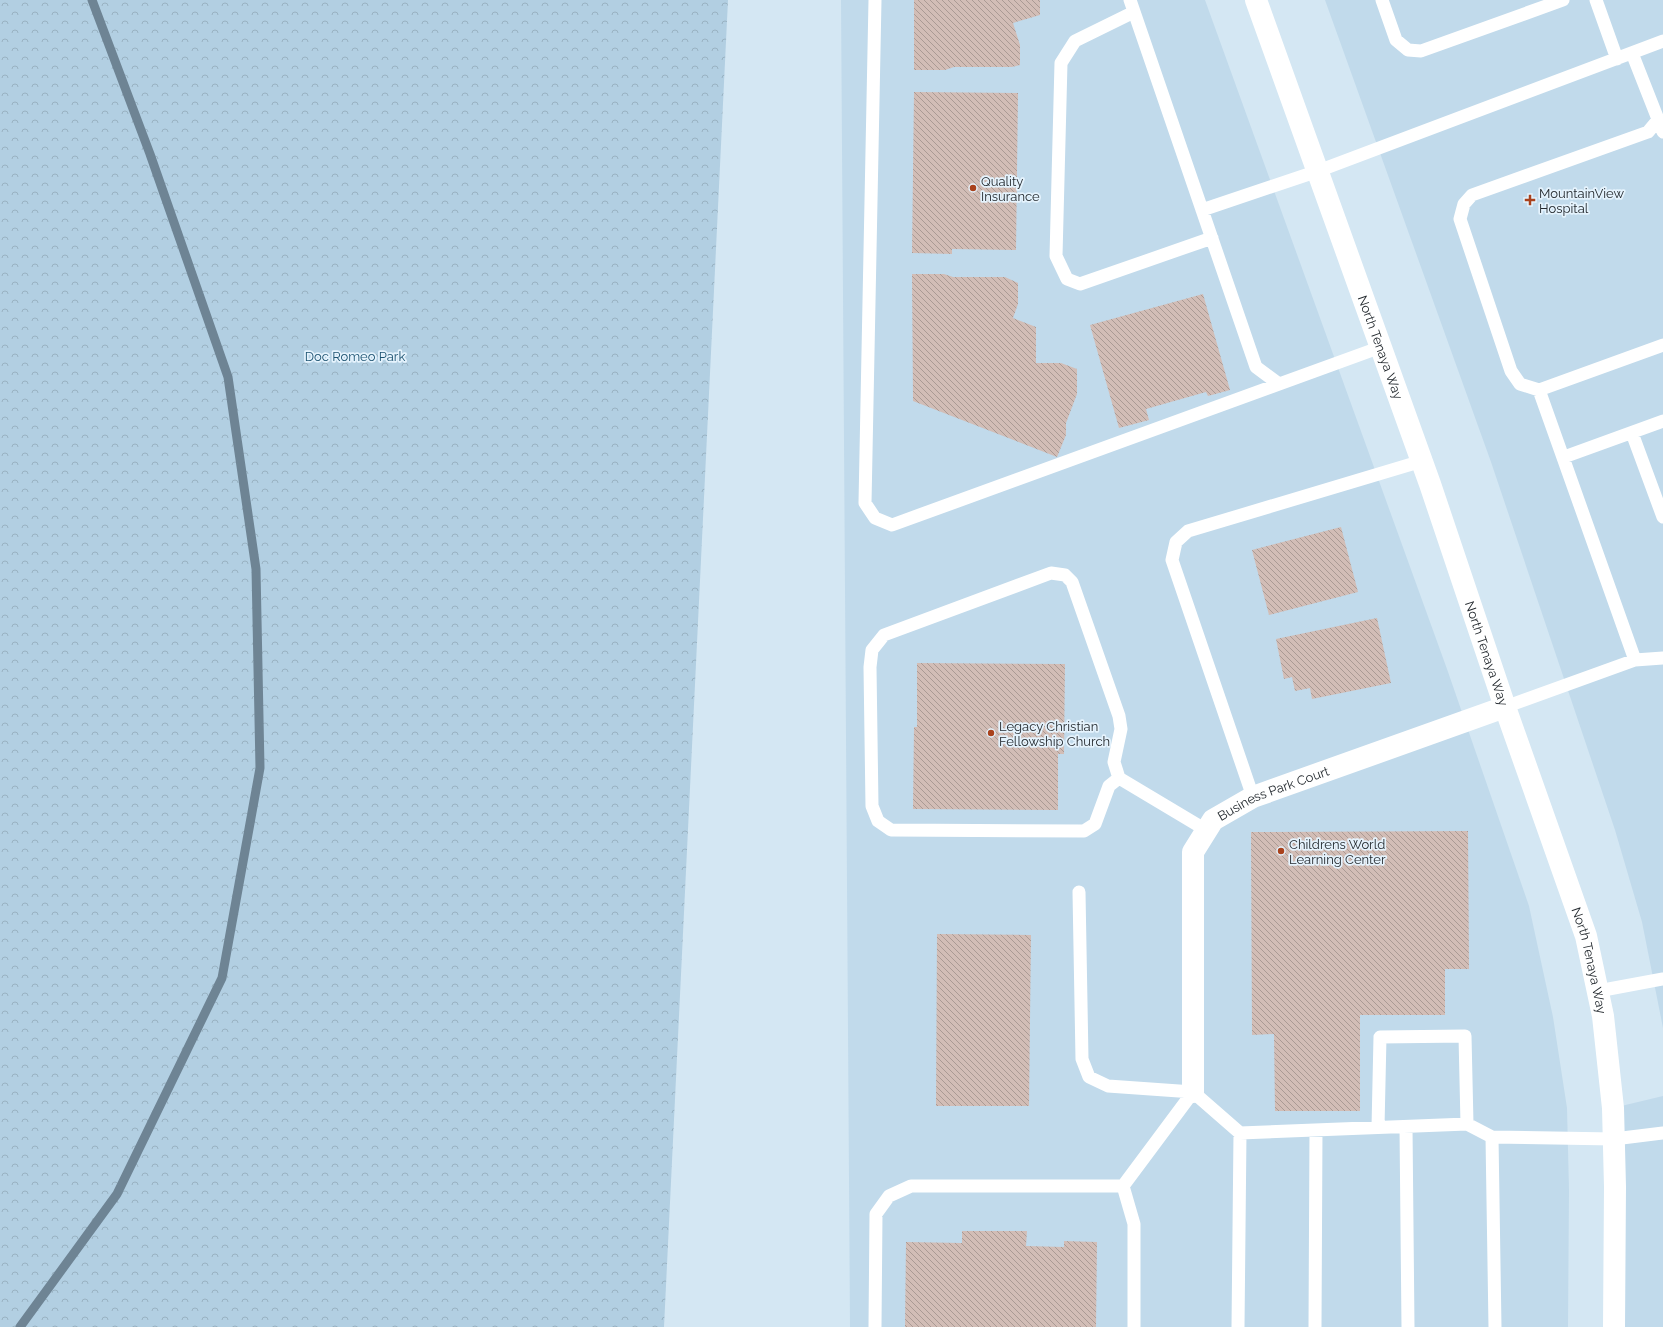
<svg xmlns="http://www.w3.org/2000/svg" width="1663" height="1327" viewBox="0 0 1663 1327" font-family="Raleway,sans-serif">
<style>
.built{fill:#c1daeb}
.park{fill:url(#park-crowns)}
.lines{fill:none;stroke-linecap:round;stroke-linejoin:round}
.stream{stroke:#6e8494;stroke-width:9}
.building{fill:url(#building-back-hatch)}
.service{stroke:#fff;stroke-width:13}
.minor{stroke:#fff;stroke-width:22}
.secondary{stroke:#fff;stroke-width:22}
.poi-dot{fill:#a9421d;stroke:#e5f3fd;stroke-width:1.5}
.labels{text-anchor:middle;stroke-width:3.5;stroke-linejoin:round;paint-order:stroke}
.poi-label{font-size:13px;fill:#242a2f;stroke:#e5f3fd;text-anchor:start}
.street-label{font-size:13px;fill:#242a2f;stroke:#e5f3fd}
.park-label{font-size:13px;fill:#1d5371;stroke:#e5f3fd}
</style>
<defs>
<pattern id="park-crowns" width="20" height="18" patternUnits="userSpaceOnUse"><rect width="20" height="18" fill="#b2cfe2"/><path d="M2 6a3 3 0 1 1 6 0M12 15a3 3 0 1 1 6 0" fill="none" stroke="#99b2c2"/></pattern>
<pattern id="building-back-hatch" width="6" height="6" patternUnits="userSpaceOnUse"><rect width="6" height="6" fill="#d2bdb6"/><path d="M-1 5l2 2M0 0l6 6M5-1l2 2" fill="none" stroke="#aa9a94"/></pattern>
</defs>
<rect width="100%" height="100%" fill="#d4e7f3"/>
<path class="built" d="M841,0H1205L1447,669L1529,906L1553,1017L1567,1108L1569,1190L1568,1327H850Z
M1325,0H1663V1028L1642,922L1615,830L1491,462Z
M1663,1096V1327H1614L1613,1108Z"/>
<path class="park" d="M0,0H728L664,1327H0Z"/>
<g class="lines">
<path class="stream" d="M20,1327L117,1194L222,978L260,768L256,569L228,377L150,154L92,0"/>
</g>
<path class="building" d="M914,0H1040V15L1013,23L1020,45V65L1012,67H954L945,70H914Z
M914,92L1018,93L1016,250L952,249V254L912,253Z
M912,274H944L953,277H1005L1018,283V304L1013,318L1036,327V363H1061L1077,369V394L1066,423V435L1057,457L913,401Z
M1203,294L1230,390L1208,396L1206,392L1146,409L1149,420L1119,428L1090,325Z
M1341,527L1358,592L1269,615L1252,550Z
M1377,618L1391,683L1312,699L1310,688L1295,691L1292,677L1284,679L1276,639Z
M917,663L1065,664L1064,754H1058V810L913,809L914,727H917Z
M1468,831L1469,969H1445V1015H1360V1111H1275L1274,1034L1252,1035L1251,832Z
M937,934L1031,935L1029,1106H936Z
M962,1231H1027L1026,1246L1064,1247V1241L1097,1242L1096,1327H905L906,1242L962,1243Z"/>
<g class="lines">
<path class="service" d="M875,0L865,503L875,518L892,525L1381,347
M1130,0L1256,367L1279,384
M1382,0L1396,40L1408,50L1421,51L1563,0
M1596,0L1617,59
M1134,12L1075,41L1061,63L1056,256L1067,279L1080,284L1212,238
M1632,53L1663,132
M1658,120L1648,132L1472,195L1464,204L1460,219L1511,371L1520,384L1539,390L1663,345
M1202,210L1318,171L1663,41
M1539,390L1635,660
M1632,433L1663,517
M1564,457L1663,421
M1505,707L1635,660L1663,658
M1119,778L1109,786L1095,824L1084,831L891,830L878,821L872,806L870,667L872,650L884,635L1051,573L1065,575L1072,582L1119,716L1121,729L1114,762L1119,778L1206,830
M1253,797L1172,560L1176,542L1188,531L1422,461
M1079,892L1082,1059L1089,1077L1108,1086L1193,1092L1240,1133L1467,1124L1492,1137L1614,1139L1663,1133
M1598,991L1663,979
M1378,1127L1380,1037L1465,1036L1467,1124
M1406,1127L1408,1327
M1492,1137L1495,1327
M1123,1186L1134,1224V1327
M1123,1186L1193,1092
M875,1327L876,1214L889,1196L911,1186H1123
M1238,1327L1240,1133
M1315,1327L1316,1130"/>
<path class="minor" id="s1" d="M1193,1092V852L1213,820L1253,797L1505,707"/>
<path class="secondary" id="s2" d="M1256,0L1430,484L1505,707L1586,936L1603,1016L1613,1108L1615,1187L1614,1327"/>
</g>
<g class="poi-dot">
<circle cx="973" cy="188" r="4"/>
<path d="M1528 194h4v4h4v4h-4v4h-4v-4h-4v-4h4z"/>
<circle cx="991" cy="733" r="4"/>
<circle cx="1281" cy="851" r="4"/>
</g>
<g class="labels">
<g class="poi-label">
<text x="981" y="186">Quality<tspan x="981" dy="15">Insurance</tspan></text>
<text x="1539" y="198">MountainView<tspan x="1539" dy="15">Hospital</tspan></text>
<text x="999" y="731">Legacy Christian<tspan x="999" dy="15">Fellowship Church</tspan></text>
<text x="1289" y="849">Childrens World<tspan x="1289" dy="15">Learning Center</tspan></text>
</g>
<g class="street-label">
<text dy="5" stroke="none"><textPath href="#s2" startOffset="369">North Tenaya Way</textPath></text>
<text dy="5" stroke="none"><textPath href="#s2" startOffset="693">North Tenaya Way</textPath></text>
<text dy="5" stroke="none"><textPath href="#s1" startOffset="344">Business Park Court</textPath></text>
<text dy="5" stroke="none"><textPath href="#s2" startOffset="1017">North Tenaya Way</textPath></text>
</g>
<g class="park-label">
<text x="355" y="361">Doc Romeo Park</text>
</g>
</g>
</svg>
